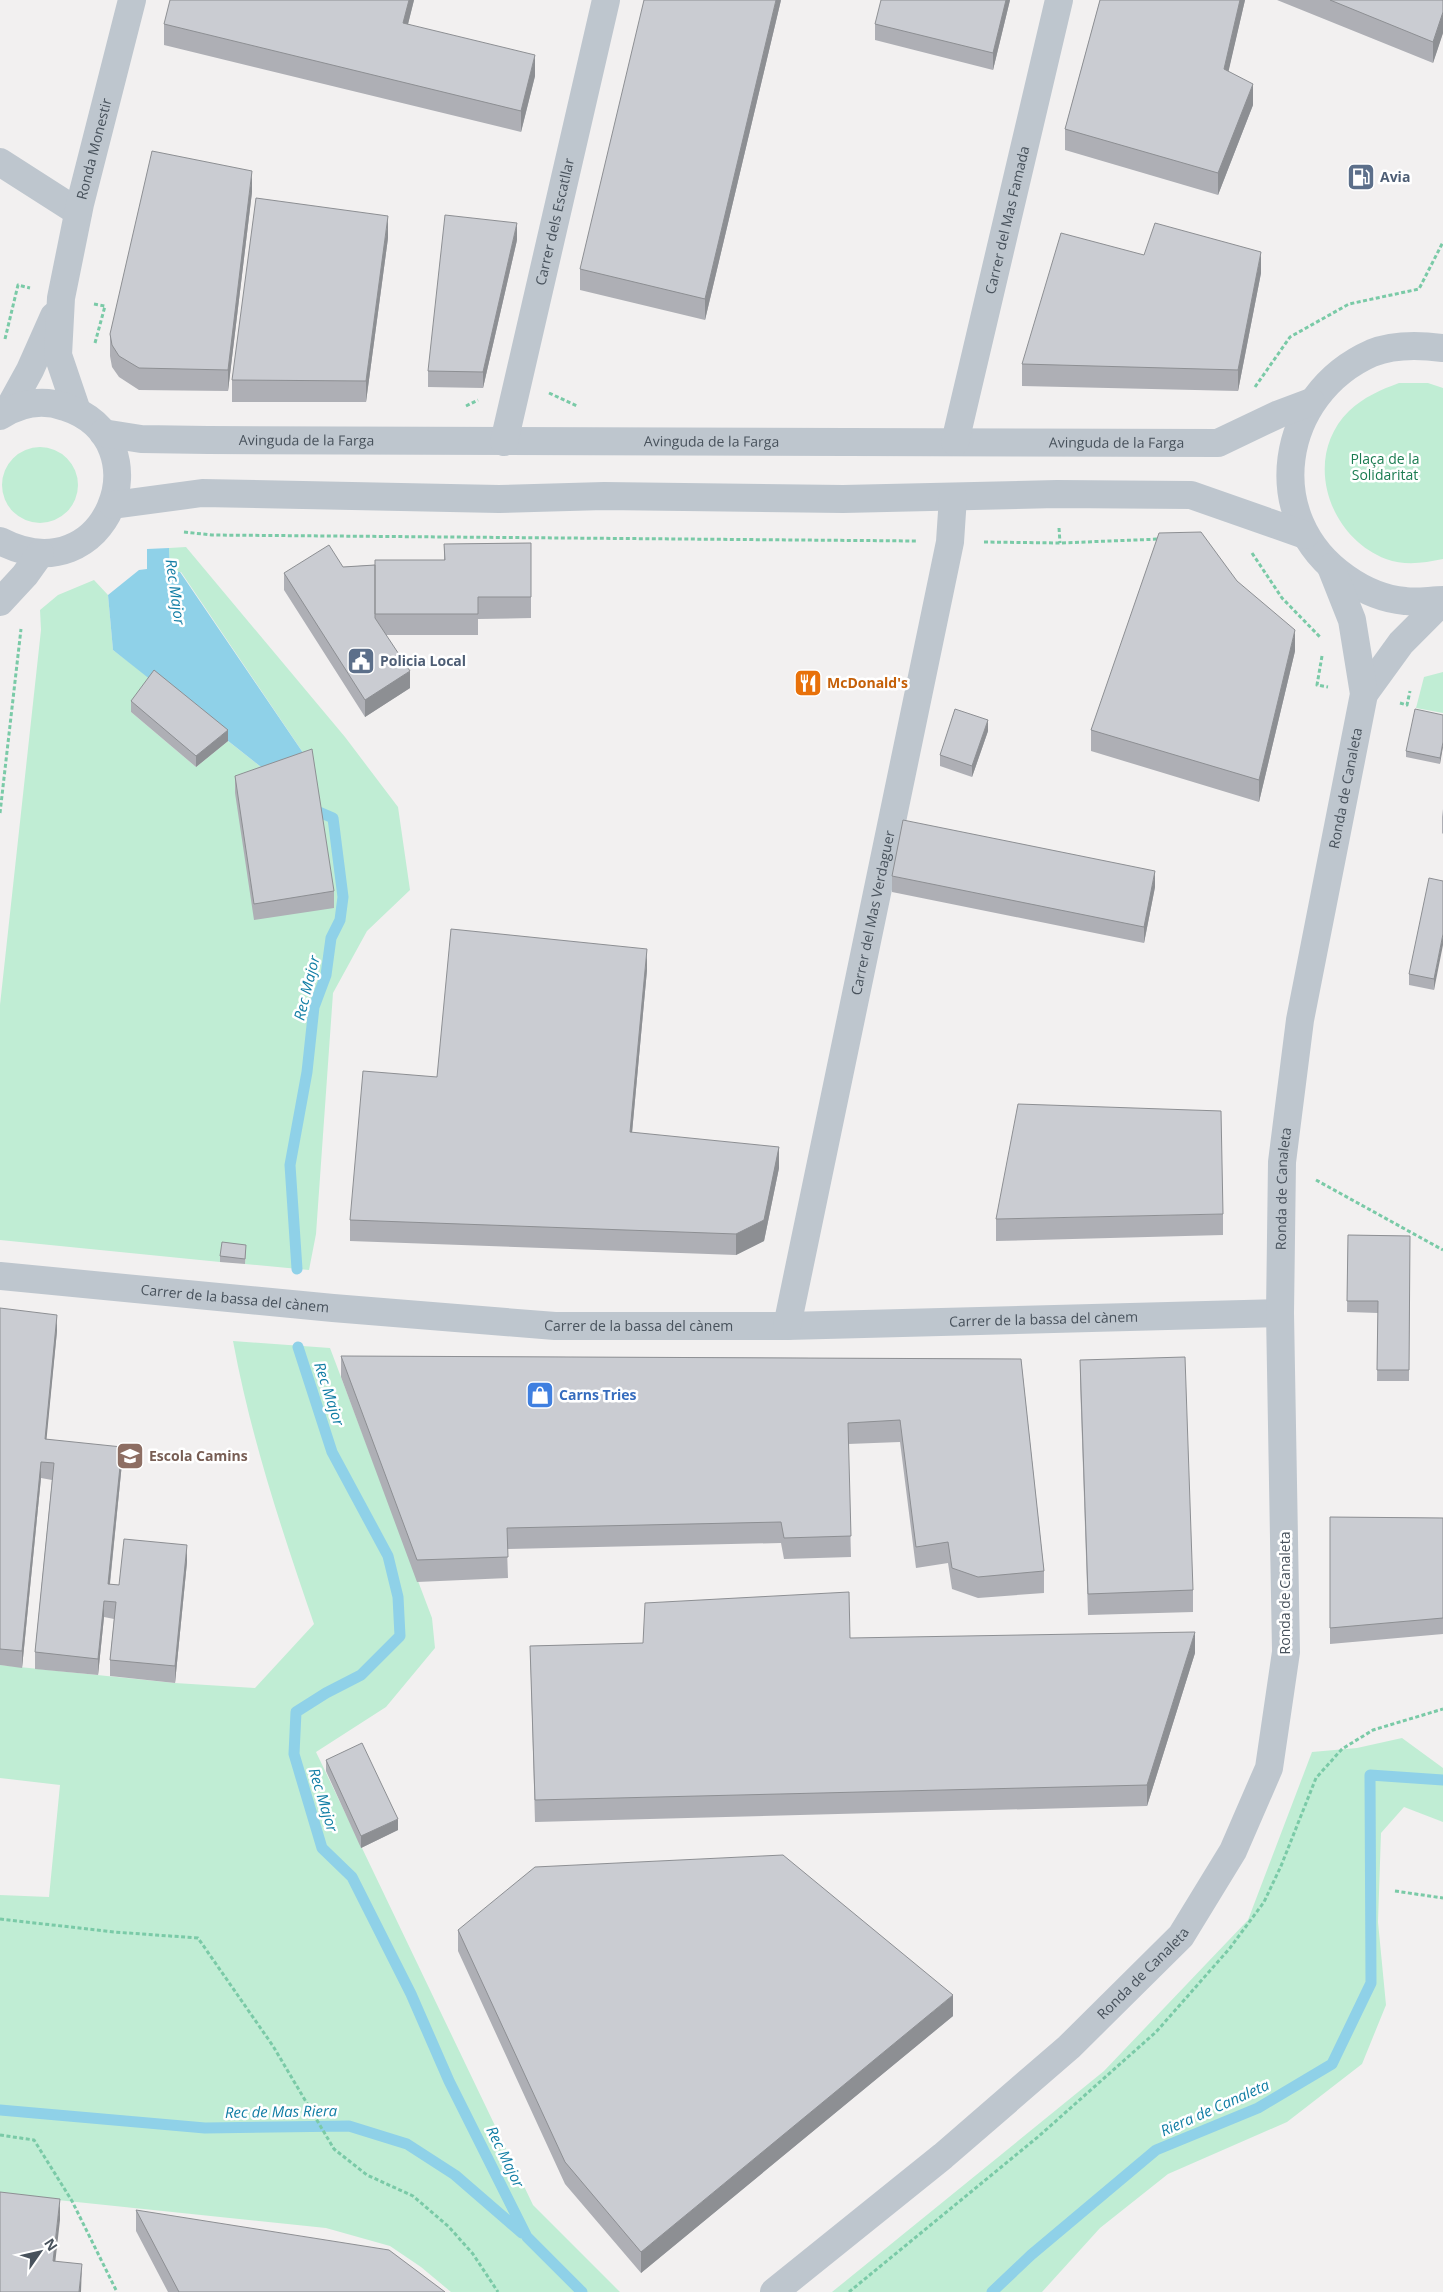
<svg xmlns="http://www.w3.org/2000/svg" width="1443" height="2292" viewBox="0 0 1443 2292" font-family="'Open Sans',sans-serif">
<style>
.green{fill:#c0edd4}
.water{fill:#8fd1e8}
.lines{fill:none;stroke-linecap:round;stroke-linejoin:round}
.stream{stroke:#8fd1e8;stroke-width:11}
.path{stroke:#7acaa7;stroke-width:3;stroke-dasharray:4 2.5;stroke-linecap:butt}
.minor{stroke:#bec6ce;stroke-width:28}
.wall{fill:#aeafb5}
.shaded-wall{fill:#8d8f93}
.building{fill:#caccd2;stroke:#8d8f93}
.labels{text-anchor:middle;stroke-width:5;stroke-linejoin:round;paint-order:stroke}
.street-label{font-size:14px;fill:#48525c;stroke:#fff}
.service-label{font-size:14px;font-weight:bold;fill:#4e5e75;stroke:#fff;text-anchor:start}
.park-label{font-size:14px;fill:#1b7c51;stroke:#fff}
.food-label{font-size:14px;font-weight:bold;fill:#c56008;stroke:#fff;text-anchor:start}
.shop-label{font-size:14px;font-weight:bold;fill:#366cbe;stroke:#fff;text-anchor:start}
.education-label{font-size:14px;font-weight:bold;fill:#785e54;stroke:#fff;text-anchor:start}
.water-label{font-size:15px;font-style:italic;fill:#127ea5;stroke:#fff}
</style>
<rect width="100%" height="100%" fill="#f2f0f0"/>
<path class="green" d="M1399,383H1428L1443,388V559C1424,563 1405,566 1386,559C1328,537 1302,457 1349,411C1364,397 1380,390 1399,383Z
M2 485a38 38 0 1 1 76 0a38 38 0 1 1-76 0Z
M186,547L345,737L398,807L410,890L367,931L333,993L316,1234L309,1270L245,1264L246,1251L222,1248L220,1262L0,1240V1005L41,630L40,610L58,595L94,580L108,595L113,650L154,681L131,712L196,767L228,741L275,778L312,766L181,572H170L169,548Z
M1443,672V713L1416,708L1424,677Z
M233,1341L330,1348L432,1618L435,1648L386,1707L316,1752L533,2205L620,2292H451L421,2267L390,2246L326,2228L0,2194V1895L49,1897L60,1785L0,1778V1665L175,1683L255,1688L314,1624C282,1531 251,1438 233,1341Z
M1402,1738L1443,1768V1822L1404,1807L1381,1833L1378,1922L1386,2005L1362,2064L1287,2122L1168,2174L1100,2228L1042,2292H832L1104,2071L1248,1920L1312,1752L1357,1748Z"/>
<path class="water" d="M169,548L170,572H180L312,766L275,778L113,650L108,595L139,570L147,569V549Z"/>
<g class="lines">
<path class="stream" d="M297,1269L290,1165L307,1072L314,1007L326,975L331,938L340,920L343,897L333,818L319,812
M298,1347L332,1452L388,1556L398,1597L400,1636L361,1675L326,1693L296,1712L294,1754L322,1848L352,1877L411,1994L449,2081L527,2237L582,2292
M0,2110L205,2128L349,2126L407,2144L455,2175L522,2233
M992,2292L1031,2255L1156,2150L1258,2108L1332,2064L1371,1983L1370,1775L1443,1780"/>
<path class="path" d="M94,304L105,306L95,343
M5,339L18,285L30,288
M1255,387L1290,337L1349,304L1419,289L1443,242
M549,393L577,406
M466,406L478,400
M1059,528L1060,543
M184,532L212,535L917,541
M984,542L1060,543L1160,539
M1252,553L1282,598L1320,637
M1322,656L1317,685L1328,687
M1400,703L1407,705L1410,691
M0,813L21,629
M1316,1180L1443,1250
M1395,1891L1443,1898
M0,1919L114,1932L198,1938L273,2046L334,2149L367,2175L413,2196L449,2227L473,2254L498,2292
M0,2135L34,2140L72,2201L117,2292
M849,2292L1039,2136L1156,2032L1230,1948L1264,1902L1281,1866L1316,1778L1342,1749L1373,1730L1443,1709"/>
<g class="minor">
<path d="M0,162L78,212"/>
<path d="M1443,348C1420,345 1394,344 1372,353C1279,394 1259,518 1346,578C1363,590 1383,599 1405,601C1417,603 1431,600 1443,600"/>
<path d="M8,410L30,370L54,316"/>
<path id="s1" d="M77,411L58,355L61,298L80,204L132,0"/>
<path d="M0,416C20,403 43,399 65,407C166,440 107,597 0,541"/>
<path id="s2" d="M103,433L141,439L208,440L1218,443L1279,414L1311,402"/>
<path id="s3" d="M504,442L606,0"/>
<path id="s4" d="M955,442L1059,0"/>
<path d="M113,505L202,493L499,499L604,496L843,499L1057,494L1191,495L1305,535"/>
<path d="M0,602L25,575L40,554"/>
<path d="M1364,694L1401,643L1443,601"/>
<path id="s5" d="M0,1276L333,1308L555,1326H787L1280,1313"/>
<path id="s6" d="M787,1326L950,542L953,497"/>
<path id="s7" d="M774,2292L943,2156L1069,2047L1181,1936L1233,1851L1269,1768L1286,1652L1280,1313L1282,1162L1300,1020L1364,694L1352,620L1331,567"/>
</g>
</g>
<path class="wall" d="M414,0L408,24L535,76L521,132L164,45V24Z
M781,0L705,320L580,290V269Z
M1010,0L993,70L875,40V24Z
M1100,0H1245L1228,72L1253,105L1218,195L1065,150V129Z
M1277,0H1443V33L1433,63Z
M252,192L228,391L139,390L119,377L112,367L110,356V334Z
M388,238L366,402H232V380Z
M517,240L483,388L428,387V371Z
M1144,255L1261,273L1238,391L1022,386V364Z
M531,543V618L478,619V635H386L410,688L365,717L284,590V573L343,567L444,560V544Z
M1237,581L1295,651L1259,802L1091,751V730Z
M131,701L228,741L196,767L131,712Z
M1443,715L1440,764L1406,757V751Z
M988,731L972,777L940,766V755Z
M235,776L334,891V908L254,920L235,793Z
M1443,809V834L1442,833V817Z
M892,876L1155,887L1144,943L892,892Z
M1443,881L1434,990L1409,985V974Z
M647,970L632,1133L779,1168L764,1241L736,1255L350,1241V1220L437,1077Z
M1223,1214V1235L996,1241V1219Z
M1348,1235L1410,1236L1409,1381H1377L1378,1313L1347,1312Z
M246,1250L245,1264L220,1262V1256Z
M0,1308L57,1331L46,1439L122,1463L110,1584L119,1585L187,1562L175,1683L110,1676V1660L114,1619L104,1617L98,1675L35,1669V1652L52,1480L41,1478L22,1668L0,1665Z
M341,1356L1021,1359L1044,1571V1593L978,1598L952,1589L948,1563L916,1568L900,1442L848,1444L851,1557L784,1559L781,1543L507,1549L508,1578L417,1582L341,1377Z
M1080,1360L1193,1590V1612L1088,1615L1080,1381Z
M1330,1517L1443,1518V1634L1330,1644Z
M850,1638L1195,1653L1147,1806L535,1822L530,1646Z
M326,1760L398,1830L361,1848L326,1771Z
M458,1930L953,2016L641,2273L565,2184L458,1951Z
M136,2210L445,2292H168L136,2231Z"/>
<path class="shaded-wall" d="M409,0H414L403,44V23Z
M776,0H781L705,320V299Z
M1006,0H1010L993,70V53Z
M1240,0H1245L1224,91V69Z
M1443,12V33L1433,63V42Z
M535,55V76L521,132V111Z
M1253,84V105L1218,195V173Z
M252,171V192L228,391V370Z
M388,216V238L366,402V381Z
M517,223V240L483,388V372Z
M1261,252V273L1238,391V370Z
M1295,630V651L1259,802V780Z
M410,671V688L365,717V700Z
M988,720V731L972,777V766Z
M228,730V741L196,767V756Z
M1443,742V747L1440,764V758Z
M1155,871V887L1144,943V927Z
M1443,934V945L1434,990V979Z
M647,949V970L630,1154V1132Z
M779,1147V1168L764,1241L736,1255V1234Z
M57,1315V1331L45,1455V1439Z
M122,1447V1463L108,1601V1584Z
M41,1462V1478L22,1668V1651Z
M187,1545V1562L175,1683V1666Z
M104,1601V1617L98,1675V1659Z
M1195,1632V1653L1147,1806V1785Z
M398,1819V1830L361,1848V1836Z
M953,1995V2016L641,2273V2252Z
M60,2199V2220L53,2282V2261Z
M82,2264L81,2292H79Z"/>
<path class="building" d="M170,0H409L403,23L535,55L521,111L164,24Z
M644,0H776L705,299L580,269Z
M881,0H1006L993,53L875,24Z
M1100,0H1240L1224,69L1253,84L1218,173L1065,129Z
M1330,0H1443V12L1433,42Z
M152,151L252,171L228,370L139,368L119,356L112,345L110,334Z
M256,198L388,216L366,381L232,380Z
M445,215L517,223L483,372L428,371Z
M1155,223L1261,252L1238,370L1022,364L1061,233L1144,255Z
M1201,532L1237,581L1295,630L1259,780L1091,730L1159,533Z
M531,543V597H478V614H375V560H445L444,544Z
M329,545L343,567L375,565V618L410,671L365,700L284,573Z
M154,670L228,730L196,756L131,701Z
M955,709L988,720L972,766L940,755Z
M1415,709L1443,715V742L1440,758L1406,751Z
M312,749L334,891L254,904L235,776Z
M903,820L1155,871L1144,927L892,876Z
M1429,878L1443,881V934L1434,979L1409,974Z
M451,929L647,949L630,1132L779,1147L764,1220L736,1234L350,1220L363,1071L437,1077Z
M1018,1104L1221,1111L1223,1214L996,1219Z
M1348,1235L1410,1236L1409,1370H1377L1378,1301H1347Z
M222,1242L246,1245L245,1259L220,1256Z
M0,1308L57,1315L45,1439L122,1447L108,1584L119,1585L124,1539L187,1545L175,1666L110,1660L116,1602L104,1601L98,1659L35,1652L54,1463L41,1462L22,1651L0,1649Z
M341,1356L1021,1359L1044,1571L978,1577L952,1568L948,1542L916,1547L900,1420L848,1423L851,1536L784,1538L781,1522L507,1528L508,1557L417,1560Z
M1185,1357L1193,1590L1088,1594L1080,1360Z
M1330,1517L1443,1518V1618L1330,1628Z
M849,1592L850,1638L1195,1632L1147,1785L535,1800L530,1646L643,1643L645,1603Z
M362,1743L398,1819L361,1836L326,1760Z
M783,1855L953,1995L641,2252L565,2162L458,1930L535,1867Z
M0,2192L60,2199L53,2261L82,2264L79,2292H0Z
M136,2210L389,2250L445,2292H179Z"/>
<defs>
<g id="fuel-square" transform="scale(1.4375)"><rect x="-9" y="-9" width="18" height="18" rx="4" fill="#5c6f8a" stroke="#fff"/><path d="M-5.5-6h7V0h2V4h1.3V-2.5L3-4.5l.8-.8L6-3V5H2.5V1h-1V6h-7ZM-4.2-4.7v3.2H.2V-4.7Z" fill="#fff"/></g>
<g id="civic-square" transform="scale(1.4375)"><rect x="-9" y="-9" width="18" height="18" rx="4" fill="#5c6f8a" stroke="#fff"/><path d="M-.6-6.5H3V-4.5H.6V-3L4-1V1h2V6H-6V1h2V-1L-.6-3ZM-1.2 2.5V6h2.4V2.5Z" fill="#fff"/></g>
<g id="restaurant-square" transform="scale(1.4375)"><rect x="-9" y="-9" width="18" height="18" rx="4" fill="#e8710a" stroke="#fff"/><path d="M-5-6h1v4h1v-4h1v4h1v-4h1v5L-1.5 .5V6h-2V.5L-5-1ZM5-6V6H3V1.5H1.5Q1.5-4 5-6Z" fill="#fff"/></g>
<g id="shop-square" transform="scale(1.4375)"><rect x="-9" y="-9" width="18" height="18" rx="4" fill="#3f7fe0" stroke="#fff"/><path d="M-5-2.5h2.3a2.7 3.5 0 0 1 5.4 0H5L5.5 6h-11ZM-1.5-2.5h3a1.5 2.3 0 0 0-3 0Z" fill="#fff"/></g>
<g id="school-square" transform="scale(1.4375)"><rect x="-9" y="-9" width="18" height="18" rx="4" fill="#8d6e63" stroke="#fff"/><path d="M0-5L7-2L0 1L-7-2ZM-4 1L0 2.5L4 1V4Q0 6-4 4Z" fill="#fff"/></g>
</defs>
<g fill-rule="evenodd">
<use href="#fuel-square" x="1361" y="177"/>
<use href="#civic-square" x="361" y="661"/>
<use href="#restaurant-square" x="808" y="683"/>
<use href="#shop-square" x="540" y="1395"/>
<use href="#school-square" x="130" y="1456"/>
</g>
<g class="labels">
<g class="street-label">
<text dy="5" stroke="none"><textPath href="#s1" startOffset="269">Ronda Monestir</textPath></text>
<text dy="5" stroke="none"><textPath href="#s3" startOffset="226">Carrer dels Escatllar</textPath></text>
<text dy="5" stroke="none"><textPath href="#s4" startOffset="228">Carrer del Mas Famada</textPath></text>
<text dy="5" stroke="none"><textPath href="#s2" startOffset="204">Avinguda de la Farga</textPath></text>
<text dy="5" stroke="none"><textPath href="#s2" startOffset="609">Avinguda de la Farga</textPath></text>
<text dy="5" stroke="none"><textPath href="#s2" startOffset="1014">Avinguda de la Farga</textPath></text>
<text dy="5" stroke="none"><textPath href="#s7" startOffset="1718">Ronda de Canaleta</textPath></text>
<text dy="5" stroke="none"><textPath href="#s6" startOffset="422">Carrer del Mas Verdaguer</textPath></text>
<text dy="5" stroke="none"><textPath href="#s7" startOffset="1312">Ronda de Canaleta</textPath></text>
<text dy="5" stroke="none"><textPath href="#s5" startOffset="236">Carrer de la bassa del cànem</textPath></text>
<text dy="5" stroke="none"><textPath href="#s5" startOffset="1046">Carrer de la bassa del cànem</textPath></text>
<text dy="5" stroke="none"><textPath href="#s5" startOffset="641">Carrer de la bassa del cànem</textPath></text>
<text transform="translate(1285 1593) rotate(-90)" y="5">Ronda de Canaleta</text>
<text dy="5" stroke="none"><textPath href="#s7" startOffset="488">Ronda de Canaleta</textPath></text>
</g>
<g class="service-label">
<text x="1380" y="182">Avia</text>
<text x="380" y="666">Policia Local</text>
</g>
<g class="park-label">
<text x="1385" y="464">Plaça de la<tspan x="1385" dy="16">Solidaritat</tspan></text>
</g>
<g class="food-label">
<text x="827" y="688">McDonald's</text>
</g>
<g class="shop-label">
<text x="559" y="1400">Carns Tries</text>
</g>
<g class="education-label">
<text x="149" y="1461">Escola Camins</text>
</g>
<g class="water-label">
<text transform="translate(175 592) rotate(82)" y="5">Rec Major</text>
<text transform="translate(307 988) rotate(-76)" y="5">Rec Major</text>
<text transform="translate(329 1394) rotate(72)" y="5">Rec Major</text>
<text transform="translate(323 1800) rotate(73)" y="5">Rec Major</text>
<text transform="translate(1215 2108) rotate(-24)" y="5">Riera de Canaleta</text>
<text transform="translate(281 2112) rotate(-1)" y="5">Rec de Mas Riera</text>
<text transform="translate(505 2157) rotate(64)" y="5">Rec Major</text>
</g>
</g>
<g transform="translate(40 2252) rotate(56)" stroke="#ffffff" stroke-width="4" paint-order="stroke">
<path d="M0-4L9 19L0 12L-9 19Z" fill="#48525c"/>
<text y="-8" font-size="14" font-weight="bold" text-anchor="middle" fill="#48525c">N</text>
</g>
</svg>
